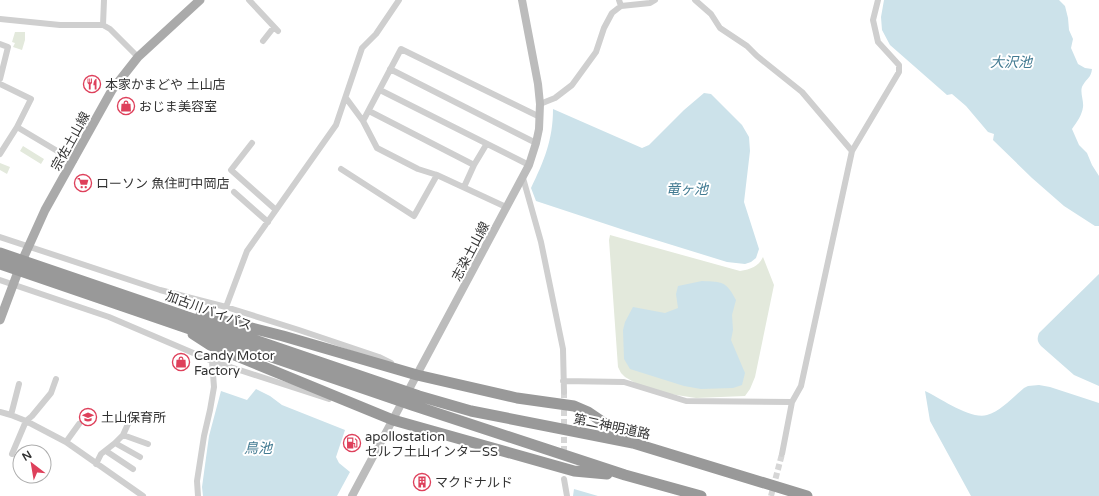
<svg xmlns="http://www.w3.org/2000/svg" width="1099" height="496" viewBox="0 0 1099 496" font-family="'Varela Round','Noto Sans JP',sans-serif">
<style>
.green{fill:#e3e9dc}
.water{fill:#cce2ea}
.lines{fill:none;stroke-linecap:round;stroke-linejoin:round}
.minor-tunnel{stroke:#d6d6d6;stroke-width:6;stroke-dasharray:6 3;stroke-linecap:butt}
.minor{stroke:#cfcfcf;stroke-width:6}
.secondary{stroke:#bcbcbc;stroke-width:8}
.primary{stroke:#aaa;stroke-width:9}
.motorway{stroke:#999;stroke-width:11}
.labels{text-anchor:middle;stroke-width:4;stroke-linejoin:round;paint-order:stroke}
.poi-label{font-size:13px;fill:#323232;stroke:#fff;text-anchor:start}
.street-label{font-size:13px;fill:#323232;stroke:#fff}
.water-label{font-size:14px;font-style:italic;fill:#437b92;stroke:#fff}
</style>
<rect width="100%" height="100%" fill="#fff"/>
<path class="green" d="M15,32H25V40L22,50L13,47L15,43L12,42Z
M23,146L44,159L41,164L20,151Z
M0,163L10,167L7,174L0,170Z
M610,235L740,271C751,269 758,267 763,257L774,285L755,377L750,389L745,396L696,398L670,394L637,384L625,377L621,373L618,367L609,240Z"/>
<path class="water" d="M884,0H1059L1065,6L1068,18L1069,30L1073,39L1071,48L1078,64L1085,68L1092,69C1091,78 1087,78 1083,85C1079,91 1084,100 1083,107C1082,115 1077,122 1072,129L1079,145L1087,153L1092,165L1099,176V226H1095L1064,206L1032,178L993,140L994,134L988,132L966,106L952,94L947,95L890,45L882,30L881,17Z
M704,93L711,94L742,125L749,137L750,151L744,202L759,249L756,258L751,262L745,264L727,262L630,232L536,201L531,188C544,161 553,140 553,109L642,148L649,145L684,110Z
M1099,274V386L1074,375L1041,346C1037,341 1037,339 1039,333Z
M702,281C723,282 726,281 736,300L732,315L733,330L731,340L745,373L742,385L733,388L701,389L684,386L630,369L624,359L623,330L625,322L633,307L665,313L678,308L676,294L678,286Z
M1039,385L1050,387L1099,403V496H971L930,421L925,391C940,398 971,420 987,415C1001,411 1013,397 1024,388L1028,386Z
M256,389L270,396L282,405L345,430L336,457L339,463L350,472L337,496H203L202,487L209,436L221,391L247,400Z
M574,489L598,496H573Z"/>
<g class="lines">
<path class="minor-tunnel" d="M564,392V457
M771,496L782,454"/>
<path class="minor" d="M104,0L103,25L110,29L138,57
M249,0L278,31
M695,0L711,14L720,28L747,46L757,56L802,92L852,151
M621,6L650,3L655,0
M0,19L60,25H103
M263,41L274,27
M0,44L8,47L0,79
M390,69L536,143
M0,84L31,99L17,127L0,154
M380,90L529,165
M346,98L363,121L377,148L418,169L437,175L506,207
M540,104L555,98L572,85L596,52L604,28L612,13L621,6L619,0
M369,111L474,165
M363,121L401,49L540,117
M17,127L74,161
M252,143L231,170L276,210
M341,169L414,216L437,175
M523,178L541,242L563,349L564,392
M464,187L474,165L486,145
M234,192L268,222
M0,237L160,290L226,307L299,330L379,357L391,363
M0,280L109,317L212,361L329,399
M226,307L247,251L336,125L362,48L376,34L399,0
M563,381L624,382L686,401L792,402
M0,412L11,415L26,421L66,442L143,496
M11,415L19,384
M123,435L133,413
M66,442L79,424
M115,443L123,435L148,444
M106,451L133,469
M12,454L26,421L32,416L51,393L56,379
M782,454L792,402L801,386L852,151L899,72V65L878,42L873,20L878,0
M96,464L101,454L115,443L140,457
M564,479L567,496
M198,496L197,481L204,436L210,410L214,387L212,361"/>
<path class="secondary" d="M352,496L529,165L536,143L539,129L540,104L538,84L522,0"/>
<path class="primary" d="M0,320L22,261L45,210L112,90L138,57L200,0"/>
<path class="motorway" d="M0,253L419,396L471,411L633,443L807,496
M0,264L412,405L625,475L701,496
M201,315L283,336L417,375L517,398L574,406L588,412L629,440
M193,334L210,345L393,420L574,471L607,474"/>
</g>
<defs>
<g id="restaurant-ring" transform="scale(0.9)"><circle r="9.5" fill="#fff" stroke="#de405b" stroke-width="1.5"/><path d="M-5-6h1v4h1v-4h1v4h1v-4h1v5L-1.5 .5V6h-2V.5L-5-1ZM5-6V6H3V1.5H1.5Q1.5-4 5-6Z" fill="#de405b"/></g>
<g id="shop-ring" transform="scale(0.9)"><circle r="9.5" fill="#fff" stroke="#de405b" stroke-width="1.5"/><path d="M-5-2.5h2.3a2.7 3.5 0 0 1 5.4 0H5L5.5 6h-11ZM-1.5-2.5h3a1.5 2.3 0 0 0-3 0Z" fill="#de405b"/></g>
<g id="supermarket-ring" transform="scale(0.9)"><circle r="9.5" fill="#fff" stroke="#de405b" stroke-width="1.5"/><path d="M-6-5.5h2.5l.6 2H6L4.5 2H-2.5L-4.4-4H-6ZM-1.5 3.2a1.3 1.3 0 1 0 .1 0ZM3 3.2a1.3 1.3 0 1 0 .1 0Z" fill="#de405b"/></g>
<g id="school-ring" transform="scale(0.9)"><circle r="9.5" fill="#fff" stroke="#de405b" stroke-width="1.5"/><path d="M0-5L7-2L0 1L-7-2ZM-4 1L0 2.5L4 1V4Q0 6-4 4Z" fill="#de405b"/></g>
<g id="fuel-ring" transform="scale(0.9)"><circle r="9.5" fill="#fff" stroke="#de405b" stroke-width="1.5"/><path d="M-5.5-6h7V0h2V4h1.3V-2.5L3-4.5l.8-.8L6-3V5H2.5V1h-1V6h-7ZM-4.2-4.7v3.2H.2V-4.7Z" fill="#de405b"/></g>
<g id="building-ring" transform="scale(0.9)"><circle r="9.5" fill="#fff" stroke="#de405b" stroke-width="1.5"/><path d="M-4-6H4V6H1V3H-1V6H-4ZM-2.5-4.3h1.7v1.8h-1.7ZM.8-4.3h1.7v1.8H.8ZM-2.5-1h1.7V.8h-1.7ZM.8-1h1.7V.8H.8Z" fill="#de405b"/></g>
</defs>
<g fill-rule="evenodd">
<use href="#restaurant-ring" x="92" y="84"/>
<use href="#shop-ring" x="126" y="106"/>
<use href="#supermarket-ring" x="83" y="183"/>
<use href="#shop-ring" x="181" y="362"/>
<use href="#school-ring" x="88" y="417"/>
<use href="#fuel-ring" x="352" y="443"/>
<use href="#building-ring" x="422" y="482"/>
</g>
<g class="labels">
<g class="poi-label">
<text x="105" y="89">本家かまどや 土山店</text>
<text x="139" y="111">おじま美容室</text>
<text x="96" y="188">ローソン 魚住町中岡店</text>
<text x="194" y="360">Candy Motor<tspan x="194" dy="15">Factory</tspan></text>
<text x="101" y="422">土山保育所</text>
<text x="365" y="441">apollostation<tspan x="365" dy="15">セルフ土山インターSS</tspan></text>
<text x="435" y="487">マクドナルド</text>
</g>
<g class="street-label">
<text transform="translate(70 141) rotate(-61)" y="5">宗佐土山線</text>
<text transform="translate(470 251) rotate(-62)" y="5">志染土山線</text>
<text transform="translate(209 310) rotate(20)" y="5">加古川バイパス</text>
<text transform="translate(612 426) rotate(12)" y="5">第二神明道路</text>
</g>
<g class="water-label">
<text x="1011" y="67">大沢池</text>
<text x="687" y="194">竜ヶ池</text>
<text x="258" y="453">鳥池</text>
</g>
</g>
<g transform="translate(32 464) rotate(329)"><circle r="19" fill="#ffffff" stroke="#adadad"/>
<path d="M0-3L7 15L0 10L-7 15Z" fill="#de405b"/>
<text y="-6" font-size="11" font-weight="bold" text-anchor="middle" fill="#323232">N</text>
</g>
</svg>
